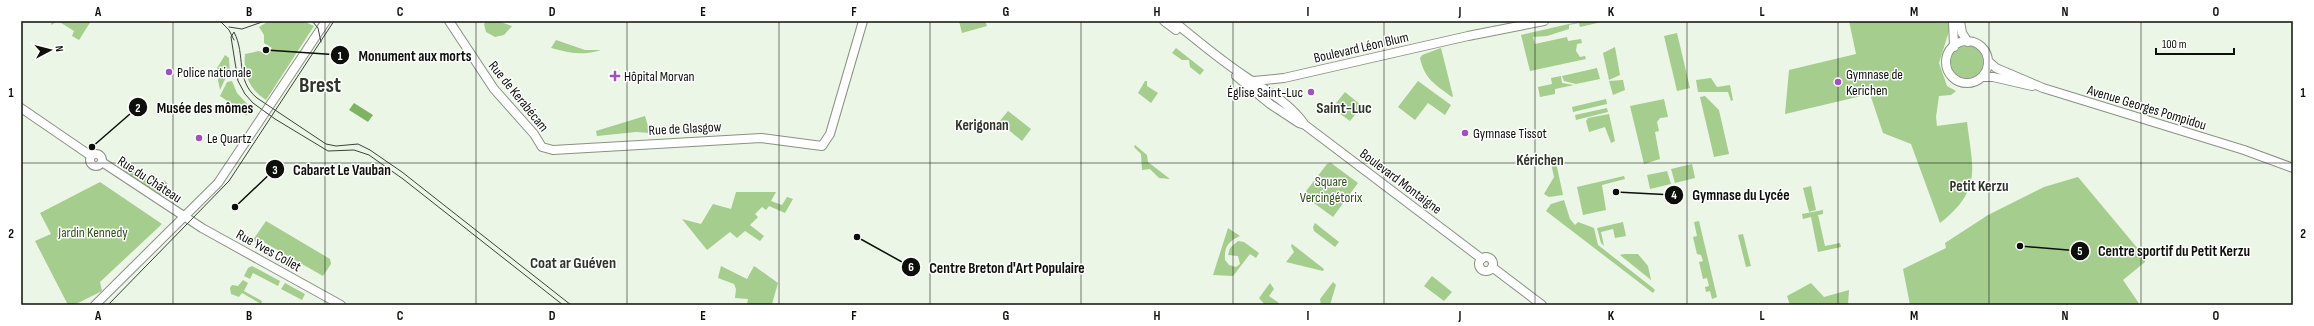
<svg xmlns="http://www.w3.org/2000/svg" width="2314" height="326" viewBox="0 0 2314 326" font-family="'Sofia Sans Condensed',sans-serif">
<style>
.green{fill:#a4cd8e}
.water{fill:#7fb362}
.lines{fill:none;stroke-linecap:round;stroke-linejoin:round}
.secondary-casing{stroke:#889283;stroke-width:10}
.secondary{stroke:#fff;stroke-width:8}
.tram{stroke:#3d423b;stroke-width:1}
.grid{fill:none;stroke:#0c0f0a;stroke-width:1;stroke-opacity:0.55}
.poi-dot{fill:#a050c1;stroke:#fff;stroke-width:1.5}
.labels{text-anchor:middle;stroke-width:3;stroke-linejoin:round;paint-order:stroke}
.street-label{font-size:14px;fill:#0c0f0a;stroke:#fff}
.poi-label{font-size:14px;fill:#0c0f0a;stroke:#fff;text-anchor:start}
.park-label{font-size:14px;fill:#2f5119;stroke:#fff}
.neighbourhood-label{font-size:15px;font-weight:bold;fill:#2e362a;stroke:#fff}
.quarter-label{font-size:16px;font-weight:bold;fill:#2e362a;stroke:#fff}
.town-label{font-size:22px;font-weight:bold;fill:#2e362a;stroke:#fff}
.leader{fill:none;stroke:#0c0f0a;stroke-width:1.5}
.callout-dot{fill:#0c0f0a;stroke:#fff;stroke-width:1.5}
.mark-label{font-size:12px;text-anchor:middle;font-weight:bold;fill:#fff}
.callout-label{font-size:15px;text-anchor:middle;font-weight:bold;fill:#0c0f0a;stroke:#fff;stroke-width:3;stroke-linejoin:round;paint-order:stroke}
.neatline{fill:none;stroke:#0c0f0a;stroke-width:1.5}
.grid-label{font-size:13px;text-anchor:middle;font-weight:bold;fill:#0c0f0a}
</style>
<rect width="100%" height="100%" fill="#ebf6e6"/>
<path class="green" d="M52,21H91L79,40L72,36L74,31L58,21L51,25Z
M269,21H303L314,26L266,100C249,89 243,74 245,54L259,51L267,55L272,48L264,43V35L259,27Z
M486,21H497L512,26L504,35L495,37L486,32L484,24Z
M959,21H985L987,26L962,33Z
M1582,21H1606L1580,27L1579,23L1569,25V29L1547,36L1533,37L1535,44L1567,37L1568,41L1581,39L1582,43L1577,44L1576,51L1580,57L1585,56L1586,59L1530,71L1521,35Z
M1849,21H1948L1949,31L1939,63L1947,86L1956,91L1951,95L1939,96L1936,117L1937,126L1967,122C1973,170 1982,190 1940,223L1911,144L1883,133L1870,94L1785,114L1789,70L1856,54Z
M1677,33L1690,88L1677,91L1664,36Z
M556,40L585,50H601C583,56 569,53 551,48Z
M1951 62a16 16 0 1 1 32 0a16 16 0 1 1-32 0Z
M1615,47L1620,75L1609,80L1603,53Z
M1176,48L1204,70L1200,75L1190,67L1189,60H1182L1172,53Z
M1441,48L1453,96L1452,97C1435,84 1425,80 1420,58L1422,55Z
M225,55L229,58L230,75H227L220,90L218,80L219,77L214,73Z
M1597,68L1600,79L1576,84L1564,81L1562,76Z
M1561,76L1562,83L1574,85L1555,89V94L1540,97L1538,87L1552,84L1551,78Z
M1711,78L1717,87L1730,85L1733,100L1731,101L1728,92H1698L1696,80Z
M1623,80L1625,90L1613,95L1609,81Z
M232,81L237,93L251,108L246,116L244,112L220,96L227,82Z
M1145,81H1147V86L1158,93L1151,103L1138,93Z
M1418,81L1451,105L1445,115L1428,103L1415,120L1398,107Z
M1345,92L1362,106L1350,121L1332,108Z
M1705,96L1719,110L1729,154L1714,157L1700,97Z
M1606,99L1607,104L1573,112L1572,107Z
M1664,99L1668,117L1660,118L1657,122L1659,131L1655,132L1660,159L1644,164L1630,106Z
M1607,108L1608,112L1576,120L1575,115Z
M1008,111L1031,129L1022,141L999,122Z
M1609,114L1615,141L1611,143L1605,127L1589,132L1586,121L1588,118Z
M645,116L650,133L636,132L597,136L596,131Z
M1135,145L1147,155L1148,162L1170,179L1159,178L1150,169L1142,170L1141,154L1134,147Z
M1549,154L1557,167L1563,195L1549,197L1544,194L1554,177Z
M130,162L133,165L132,168L160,186L164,180L168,184L160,195L124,172Z
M1331,163L1358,183L1333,217L1303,195L1327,164Z
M1692,164L1695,178L1675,183L1671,169Z
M1667,171L1671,184L1650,189L1647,175Z
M1624,176L1625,179L1602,185L1606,210L1583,215L1577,187Z
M2078,177L2144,256L2145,262L2123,280L2140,305H1910L1903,269L1946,248L1945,243L1988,215L2044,187Z
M100,182L162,224L100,282L102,291L74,305H68L35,241L51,234L40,213Z
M1811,186L1816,210L1809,212L1803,188Z
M736,192H776L771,201L782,205L787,197L793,199L785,213L769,206L766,210L762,207L755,214L758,217L750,225L764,236L760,241L745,231L737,238L730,232L707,250L682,219L701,224L713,204L731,209Z
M1564,200L1570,219L1575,225L1578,222L1594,228L1598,245L1653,288L1655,290L1653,293L1546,211L1551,204Z
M1823,210V214L1818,215L1825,246L1840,243L1841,247L1818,252L1811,217L1803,219L1802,214Z
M266,221L330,259L331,264L323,276L260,240L257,243L253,240Z
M1699,221L1717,297L1712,299L1710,291L1706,292L1705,287L1709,286L1707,278L1703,279L1699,262L1703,261L1701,255L1697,254L1693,237L1697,236L1694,222Z
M1623,222L1626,236L1615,238L1613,229L1601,232L1604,246L1601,243L1597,228Z
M1315,223L1339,242L1335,247L1314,231L1313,227Z
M1228,228L1240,236C1229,241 1224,246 1225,260L1229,265L1236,267L1240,264L1238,256L1228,255L1230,248L1238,241L1244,242L1259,253L1256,258L1250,254L1233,276L1213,275Z
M1743,234L1751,266L1746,267L1738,235Z
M1292,244L1324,269L1323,271L1286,262L1294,252L1291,246Z
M1624,254H1638L1648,266L1651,280L1620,255Z
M252,266L280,281L278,286L253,273L250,279L244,276L248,268Z
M721,266L747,279L754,266L757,268L778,283L772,304H747L748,299L735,298L736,289L734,284L718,278Z
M1432,276L1452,292L1444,301L1424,286Z
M243,280L248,283L244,291L262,301L261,304L242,293L239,297L231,294L230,288L232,285L238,286Z
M1333,282L1336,285L1330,305H1321L1320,299Z
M285,283L305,294L302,300L281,289Z
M1270,283L1274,289L1269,296L1279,303L1277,305H1265L1259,298Z
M1811,283L1824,297L1849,290L1848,305H1790L1787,296Z"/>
<path class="water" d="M354,103L373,115L368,122L349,110Z"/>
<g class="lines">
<g class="secondary-casing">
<path id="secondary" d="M449,21L494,89L534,134L542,147L553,150L761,138L822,146L830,134L863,21
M1164,21L1176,30
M1173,21C1197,40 1220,60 1246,77C1267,91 1290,103 1305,125L1482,259
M1953,21L1954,47
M1960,21L1962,33L1968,42
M1946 62a21 21 0 1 1 42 0a21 21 0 1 1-42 0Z
M1988,61L1996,68L2043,88L2244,150L2293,168
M1236,76L1270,104L1299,123L1305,125
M1982,77H1993L2032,86
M1254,81L1284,78L1468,36L1544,21
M21,108L91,156
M90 160a6 6 0 1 1 12 0a6 6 0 1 1-12 0Z
M102,162L202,228L341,305
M1479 264a7 7 0 1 1 14 0a7 7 0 1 1-14 0Z
M1492,267L1542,305
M95,305L218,183L326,21"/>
</g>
<use href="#secondary" class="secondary"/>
<path class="tram" d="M220,21L229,30L234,40
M312,21L318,28L321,42
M229,27L242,29L265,21
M108,305L229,181L334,21
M563,305L403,179L369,155L354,150L328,151L275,119L253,103L245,94L238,81L231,37L234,32C246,55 235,80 257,98L326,144L336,146L358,144L370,150L402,172L571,305"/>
</g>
<path class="grid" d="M173,21V305M325,21V305M476,21V305M627,21V305M779,21V305M930,21V305M1081,21V305M1233,21V305M1384,21V305M1535,21V305M1687,21V305M1838,21V305M1989,21V305M2141,21V305M21,163H2293"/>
<g class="poi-dot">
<circle cx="169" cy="72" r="4"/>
<path d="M613 70h4v4h4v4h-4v4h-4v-4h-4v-4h4z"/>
<circle cx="1838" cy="82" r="4"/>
<circle cx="1311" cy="92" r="4"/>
<circle cx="1465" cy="133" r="4"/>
<circle cx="199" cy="138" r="4"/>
</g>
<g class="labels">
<g class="street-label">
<text transform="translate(1361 47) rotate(-13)" y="5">Boulevard Léon Blum</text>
<text transform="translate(519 96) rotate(51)" y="5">Rue de Kerabécam</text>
<text transform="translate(2147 107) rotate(17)" y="5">Avenue Georges Pompidou</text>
<text transform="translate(685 128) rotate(-3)" y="5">Rue de Glasgow</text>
<text transform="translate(150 179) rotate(33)" y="5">Rue du Château</text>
<text transform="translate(1401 181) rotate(37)" y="5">Boulevard Montaigne</text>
<text transform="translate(269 250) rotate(29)" y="5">Rue Yves Collet</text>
</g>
<g class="poi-label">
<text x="177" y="77">Police nationale</text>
<text x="1846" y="79">Gymnase de<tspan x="1846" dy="16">Kerichen</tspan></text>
<text x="624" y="81">Hôpital Morvan</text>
<text x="1303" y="97" text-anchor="end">Église Saint-Luc</text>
<text x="1473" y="138">Gymnase Tissot</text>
<text x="207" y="143">Le Quartz</text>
</g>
<g class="park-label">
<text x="1331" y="186">Square<tspan x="1331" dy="16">Vercingétorix</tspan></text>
<text x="93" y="237">Jardin Kennedy</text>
</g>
<g class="neighbourhood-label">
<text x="982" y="130">Kerigonan</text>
<text x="1540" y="165">Kérichen</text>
<text x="1979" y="191">Petit Kerzu</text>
</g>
<g class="quarter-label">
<text x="1344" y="113">Saint-Luc</text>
<text x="573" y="268">Coat ar Guéven</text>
</g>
<g class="town-label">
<text x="320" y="92">Brest</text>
</g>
</g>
<path class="leader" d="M266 50L340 55M92 147L138 107M235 207L275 169M1616 192L1674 195M2020 246L2080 251M857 237L911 267"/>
<g class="callout-dot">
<circle cx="266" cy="50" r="4"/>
<circle cx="92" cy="147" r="4"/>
<circle cx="235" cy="207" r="4"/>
<circle cx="1616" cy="192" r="4"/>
<circle cx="2020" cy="246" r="4"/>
<circle cx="857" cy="237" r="4"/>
<circle cx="340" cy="55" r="10"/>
<circle cx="138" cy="107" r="10"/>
<circle cx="275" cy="169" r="10"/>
<circle cx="1674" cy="195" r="10"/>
<circle cx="2080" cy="251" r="10"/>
<circle cx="911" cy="267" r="10"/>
</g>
<g class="mark-label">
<text x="340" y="60">1</text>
<text x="138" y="112">2</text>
<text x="275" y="174">3</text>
<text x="1674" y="199">4</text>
<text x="2080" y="255">5</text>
<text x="911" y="271">6</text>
</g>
<g class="callout-label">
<text x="415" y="61">Monument aux morts</text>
<text x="205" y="113">Musée des mômes</text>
<text x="342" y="175">Cabaret Le Vauban</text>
<text x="1741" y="200">Gymnase du Lycée</text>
<text x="2174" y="256">Centre sportif du Petit Kerzu</text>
<text x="1007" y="273">Centre Breton d'Art Populaire</text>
</g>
<rect width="2314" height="326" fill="none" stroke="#ffffff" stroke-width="44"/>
<g transform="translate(50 50) rotate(83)" stroke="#ffffff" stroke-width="3" paint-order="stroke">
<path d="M0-3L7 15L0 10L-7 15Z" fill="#0c0f0a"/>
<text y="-6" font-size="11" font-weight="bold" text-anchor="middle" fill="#0c0f0a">N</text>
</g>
<path d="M2156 48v6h78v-6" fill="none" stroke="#0c0f0a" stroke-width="2"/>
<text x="2162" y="48" font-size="12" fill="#0c0f0a" stroke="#ffffff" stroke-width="3" paint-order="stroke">100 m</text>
<rect x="22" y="22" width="2270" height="282" class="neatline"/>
<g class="grid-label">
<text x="98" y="16">A</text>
<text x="249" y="16">B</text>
<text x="400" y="16">C</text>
<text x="552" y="16">D</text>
<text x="703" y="16">E</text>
<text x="854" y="16">F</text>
<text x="1006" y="16">G</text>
<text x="1157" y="16">H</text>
<text x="1308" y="16">I</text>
<text x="1460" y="16">J</text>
<text x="1611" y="16">K</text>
<text x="1762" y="16">L</text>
<text x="1914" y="16">M</text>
<text x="2065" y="16">N</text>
<text x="2216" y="16">O</text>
<text x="11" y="97">1</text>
<text x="2303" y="97">1</text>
<text x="11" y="238">2</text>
<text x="2303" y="238">2</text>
<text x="98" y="320">A</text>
<text x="249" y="320">B</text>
<text x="400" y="320">C</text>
<text x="552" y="320">D</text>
<text x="703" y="320">E</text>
<text x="854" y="320">F</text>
<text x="1006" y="320">G</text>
<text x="1157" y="320">H</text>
<text x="1308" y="320">I</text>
<text x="1460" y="320">J</text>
<text x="1611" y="320">K</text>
<text x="1762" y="320">L</text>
<text x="1914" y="320">M</text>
<text x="2065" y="320">N</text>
<text x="2216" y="320">O</text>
</g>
</svg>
